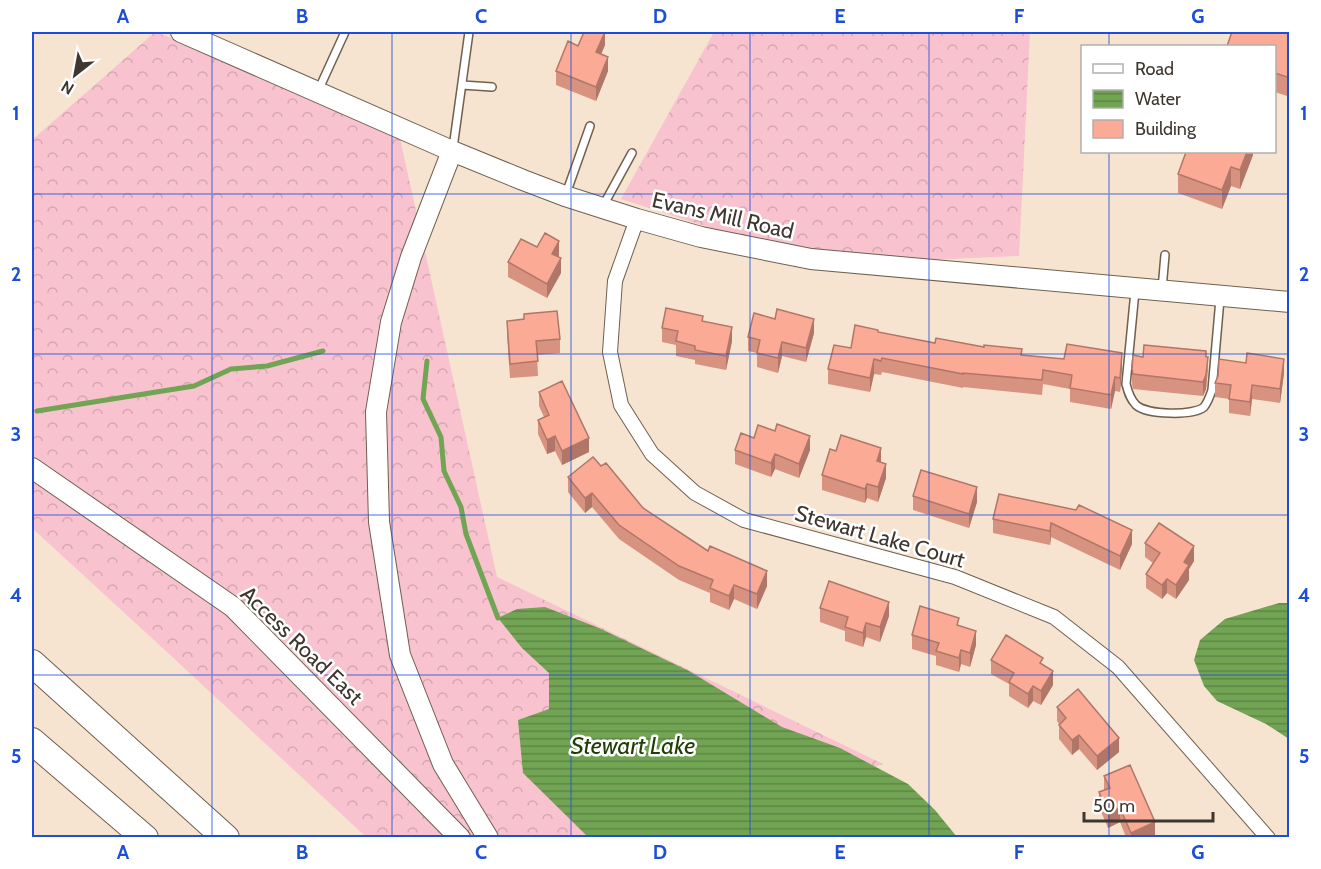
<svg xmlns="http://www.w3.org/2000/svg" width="1321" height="869" viewBox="0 0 1321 869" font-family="Cabin,sans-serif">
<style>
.forest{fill:url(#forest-crowns)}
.water{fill:url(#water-rules)}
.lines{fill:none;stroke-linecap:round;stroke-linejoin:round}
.stream{stroke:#71a453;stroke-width:5}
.lane-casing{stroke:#6f604f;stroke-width:10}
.street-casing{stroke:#6f604f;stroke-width:16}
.secondary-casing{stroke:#6f604f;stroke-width:22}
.highway-casing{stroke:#6f604f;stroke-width:28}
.lane{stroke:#fff;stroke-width:7}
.street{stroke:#fff;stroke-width:14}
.secondary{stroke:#fff;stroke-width:20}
.highway{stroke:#fff;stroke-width:26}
.wall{fill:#d89280}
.shaded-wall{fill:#b07768}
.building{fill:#fbaa95;stroke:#b07768;stroke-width:1.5}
.grid{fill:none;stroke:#1d4ed8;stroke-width:1.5;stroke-opacity:0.55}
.labels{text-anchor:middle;stroke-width:5;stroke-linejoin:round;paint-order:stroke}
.street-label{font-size:22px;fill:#3e372f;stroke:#fff}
.water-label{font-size:24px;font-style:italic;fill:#1d3f03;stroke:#fff}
.neatline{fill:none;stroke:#1d4ed8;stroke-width:2}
.grid-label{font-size:20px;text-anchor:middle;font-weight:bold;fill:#1d4ed8}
</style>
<defs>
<pattern id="forest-crowns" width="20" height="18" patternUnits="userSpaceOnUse" patternTransform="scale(1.5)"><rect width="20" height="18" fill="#f8c2cf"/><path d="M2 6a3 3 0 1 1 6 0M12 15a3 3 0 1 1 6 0" fill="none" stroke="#d6a7b2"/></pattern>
<pattern id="water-rules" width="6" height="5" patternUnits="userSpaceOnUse" patternTransform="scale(1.5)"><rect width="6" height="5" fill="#71a453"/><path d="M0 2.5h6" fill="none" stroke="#5e8645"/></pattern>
</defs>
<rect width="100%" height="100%" fill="#f6e4d0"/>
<path class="forest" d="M155,32L199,48L399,134L497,577L883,764L754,811L628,837H366L167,652L32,528V140Z
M714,32H1030L1019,256L879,262L745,239L621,199Z"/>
<path class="water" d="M1279,603H1289V739L1266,724L1217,701L1204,686L1194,660L1200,640L1225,619Z
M545,607L599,628L689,671L782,727L840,748L908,784L935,810L957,837H588L523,773L518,720L549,709V673L522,648L498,618L517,609Z"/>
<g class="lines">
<path class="stream" d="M427,361L423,399L441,437L444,471L461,507L466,534L498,618
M37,411L194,386L231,369L267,366L323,351"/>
<g class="lane-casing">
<path id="lane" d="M462,85L492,87
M318,91L345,32
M453,148L469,32
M566,194L590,126
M603,206L632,153
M1162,289L1165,255
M1135,291L1126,384C1128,392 1130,399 1136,405C1147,415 1193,416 1204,407C1208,402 1210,396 1212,390L1220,299"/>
</g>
<g class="street-casing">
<path id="street" d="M637,219L615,281L610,352L621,405L652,454L695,493L744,520L955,577L1054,617L1118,667L1268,838"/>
</g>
<g class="secondary-casing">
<path id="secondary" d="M181,32L452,151L523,180L565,196L637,219L701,237L811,259L1290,302
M452,151L411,257L391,322L376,412L379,522L400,655L443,764L488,838
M32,468L233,607L460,838"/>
</g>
<g class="highway-casing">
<path id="highway" d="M32,663L226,838
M32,741L145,838"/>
</g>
<use href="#lane" class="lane"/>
<use href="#street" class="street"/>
<use href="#secondary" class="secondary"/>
<use href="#highway" class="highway"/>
</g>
<path class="wall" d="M1290,32V97L1275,92V46Z
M605,45L601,54L608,71L596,101L556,85V71L578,46Z
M1253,152V155L1240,189L1231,186L1222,209L1178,193V174Z
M537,247L559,255L558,257L561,273L547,298L508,277V262Z
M507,321L560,339V353L537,355L538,376L510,378L507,335Z
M703,321L732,341L726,370L695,364V360L676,356V345L662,342V328Z
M878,332L935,343L1122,368L1120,392L1115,391L1111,409L1070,402V389L1043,384L1042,395L963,387V388L882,372L881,375L874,374L870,392L828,384V369L851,348Z
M814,333L806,362L782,356L778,373L757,367V353L748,351V337Z
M1143,357H1206L1208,371L1206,389L1203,396L1133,389L1132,384V369Z
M1284,373L1280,403L1252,399L1250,416L1229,413V399L1215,397V383Z
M539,392L589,452L562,465L555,451L547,454L538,434V420L544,417L539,406Z
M754,438L810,450L799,478L775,469L771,477L735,464V450Z
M881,462L886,478L878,502L867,498L865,503L822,490V475Z
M601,466L643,508L708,551L767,586L757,609L734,599L729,610L710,602V593L679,580L619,539L592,507L585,513L568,492V477Z
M999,494L1132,544L1120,570L1051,537L1050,545L993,533V519Z
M913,496L977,502L969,528L913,510Z
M1145,543L1194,561L1189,569V580L1176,599L1167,593L1162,599L1146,588V574L1153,563L1145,557Z
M820,608L889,616L880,642L866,637L863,647L845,641V631L820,622Z
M959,626L976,645L970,667L961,664L959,672L936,665V656L912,649V635Z
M991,660L1043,665L1053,685L1041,705L1033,701L1028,708L1009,696V684L991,674Z
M1057,707L1119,752L1097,770L1079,749L1072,755L1059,739V724L1057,721Z
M1104,776L1155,836L1153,837H1126L1120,822L1108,828L1099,807V792L1104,790Z"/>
<path class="shaded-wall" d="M605,32V45L596,66V52Z
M608,57V71L596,101V87Z
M1247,152H1253V155L1240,189V170Z
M1231,167V186L1222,209V190Z
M559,241V255L552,268V254Z
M561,258V273L547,298V284Z
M814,319V333L806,362V348Z
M732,327V341L726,370V356Z
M782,342V356L778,373V358Z
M1122,353V368L1120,392V378Z
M1208,357L1206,389L1203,396V382Z
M874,359V374L870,392V378Z
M1284,359V373L1280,403V389Z
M1115,377V391L1111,409V395Z
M1252,385V399L1250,416V402Z
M555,436V451L547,454V440Z
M810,436V450L799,478V464Z
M589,438V452L562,465V451Z
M881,448V462L877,461Z
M775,454V469L771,477V463Z
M886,464V478L878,502V487Z
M867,484V498L865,503V489Z
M977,487V502L969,528V514Z
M592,493V507L585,513V498Z
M1051,523V537L1050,545V531Z
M1132,530V544L1120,570V556Z
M1194,546V561L1189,569V580L1176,599V585L1184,562Z
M767,571V586L757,609V594Z
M1167,579V593L1162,599V585Z
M734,585V599L729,610V596Z
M889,602V616L880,642V627Z
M866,623V637L863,647V633Z
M976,631V645L970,667V653Z
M961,650V664L959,672V658Z
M1053,671V685L1041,705V691Z
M1033,686V701L1028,708V694Z
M1079,735V749L1072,755V740Z
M1119,738V752L1097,770V756Z
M1120,808V822L1108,828V813Z
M1155,822V836L1153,837H1131V833Z"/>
<path class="building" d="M584,32H605L596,52L608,57L596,87L556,71L568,41L578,46Z
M1232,32H1290V78L1275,73V46H1227Z
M1186,152H1247L1240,170L1231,167L1222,190L1178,174Z
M545,233L559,241L552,254L561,258L547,284L508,262L521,239L537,247Z
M666,308L703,316L702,321L732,327L726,356L695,350V346L676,341L678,331L662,328Z
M777,309L814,319L806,348L782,342L778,358L757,353L760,340L748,337L754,313L775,319Z
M557,311L560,339L536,341L538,361L510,364L507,321L524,319V314Z
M855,325L878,330V332L935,343L936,338L984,347V345L1022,349L1021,355L1064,359L1067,344L1122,353L1120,378L1115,377L1111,395L1070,388L1072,375L1043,370L1042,380L963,373V374L882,358L881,361L874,359L870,378L828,369L834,345L851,348Z
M1144,345L1206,351V357H1208L1206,375L1203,382L1133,374L1132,369L1133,355L1143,357Z
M1247,353L1284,359L1280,389L1252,385L1250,402L1229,399L1231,385L1215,383L1218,376L1219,359L1246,363Z
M562,381L589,438L562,451L555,436L547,440L538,420L549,415L539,392Z
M777,424L810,436L799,464L775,454L771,463L735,450L741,433L754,438L758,425L775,431Z
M841,435L881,448L877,461L886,464L878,487L867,484L865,489L822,475L830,449L836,451Z
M593,457L601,466L606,463L643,508L708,551L710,546L767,571L757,594L734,585L729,596L710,588L713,580L679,566L619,525L592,493L585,498L568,477Z
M921,470L977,487L969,514L913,496Z
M999,494L1076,510L1079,505L1132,530L1120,556L1051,523L1050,531L993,519Z
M1159,523L1194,546L1184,562L1189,565L1176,585L1167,579L1162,585L1146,574L1160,553L1145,543Z
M829,581L889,602L880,627L866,623L863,633L845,627L848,617L820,608Z
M920,606L959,618L957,625L976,631L970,653L961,650L959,658L936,651L939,643L912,635Z
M1006,635L1043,658L1040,663L1053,671L1041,691L1033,686L1028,694L1009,682L1014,673L991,660Z
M1078,689L1119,738L1097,756L1079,735L1072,740L1059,725L1066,718L1057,707Z
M1130,765L1155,822L1131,833L1120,808L1108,813L1099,792L1110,788L1104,776Z"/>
<path class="grid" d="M212,32V838M392,32V838M571,32V838M750,32V838M929,32V838M1109,32V46M1109,152V838M32,194H1290M32,354H1290M32,515H1290M32,675H1290"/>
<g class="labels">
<g class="street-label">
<text transform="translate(723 215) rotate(13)" y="8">Evans Mill Road</text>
<text transform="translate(880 536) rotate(16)" y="8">Stewart Lake Court</text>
<text transform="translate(302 645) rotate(44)" y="8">Access Road East</text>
</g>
<g class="water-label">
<text x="633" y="754">Stewart Lake</text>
</g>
</g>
<rect width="1321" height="869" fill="none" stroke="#ffffff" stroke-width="66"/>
<rect x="1081" y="45" width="195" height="108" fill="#ffffff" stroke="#b2afac" stroke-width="1.5"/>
<rect x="1093" y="64" width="30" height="9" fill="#ffffff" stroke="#b2afac" stroke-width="1.5"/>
<text x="1135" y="75" font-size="18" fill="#3e372f">Road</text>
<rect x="1093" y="90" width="30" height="18" fill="url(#water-rules)" stroke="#b2afac" stroke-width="1.5"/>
<text x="1135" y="105" font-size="18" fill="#3e372f">Water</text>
<rect x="1093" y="120" width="30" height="18" fill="#fbaa95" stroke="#b2afac" stroke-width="1.5"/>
<text x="1135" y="135" font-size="18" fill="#3e372f">Building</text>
<g transform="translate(75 75) rotate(211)" stroke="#ffffff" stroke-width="4.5" paint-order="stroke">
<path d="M0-4.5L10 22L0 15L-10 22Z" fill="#3e372f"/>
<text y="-9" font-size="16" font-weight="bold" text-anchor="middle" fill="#3e372f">N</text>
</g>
<path d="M1084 812v9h129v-9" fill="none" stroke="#3e372f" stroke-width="3"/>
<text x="1093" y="812" font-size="18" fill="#3e372f" stroke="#ffffff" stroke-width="4.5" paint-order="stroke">50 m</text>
<rect x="33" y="33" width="1255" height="803" class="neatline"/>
<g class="grid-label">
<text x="123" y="23">A</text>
<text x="302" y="23">B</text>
<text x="481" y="23">C</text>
<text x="660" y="23">D</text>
<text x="840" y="23">E</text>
<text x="1019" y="23">F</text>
<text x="1198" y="23">G</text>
<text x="16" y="120">1</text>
<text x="1304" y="120">1</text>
<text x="16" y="281">2</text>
<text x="1304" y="281">2</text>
<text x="16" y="441">3</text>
<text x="1304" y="441">3</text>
<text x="16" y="602">4</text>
<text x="1304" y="602">4</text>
<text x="16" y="763">5</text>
<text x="1304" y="763">5</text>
<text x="123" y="859">A</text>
<text x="302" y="859">B</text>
<text x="481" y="859">C</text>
<text x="660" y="859">D</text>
<text x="840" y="859">E</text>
<text x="1019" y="859">F</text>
<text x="1198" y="859">G</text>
</g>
</svg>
